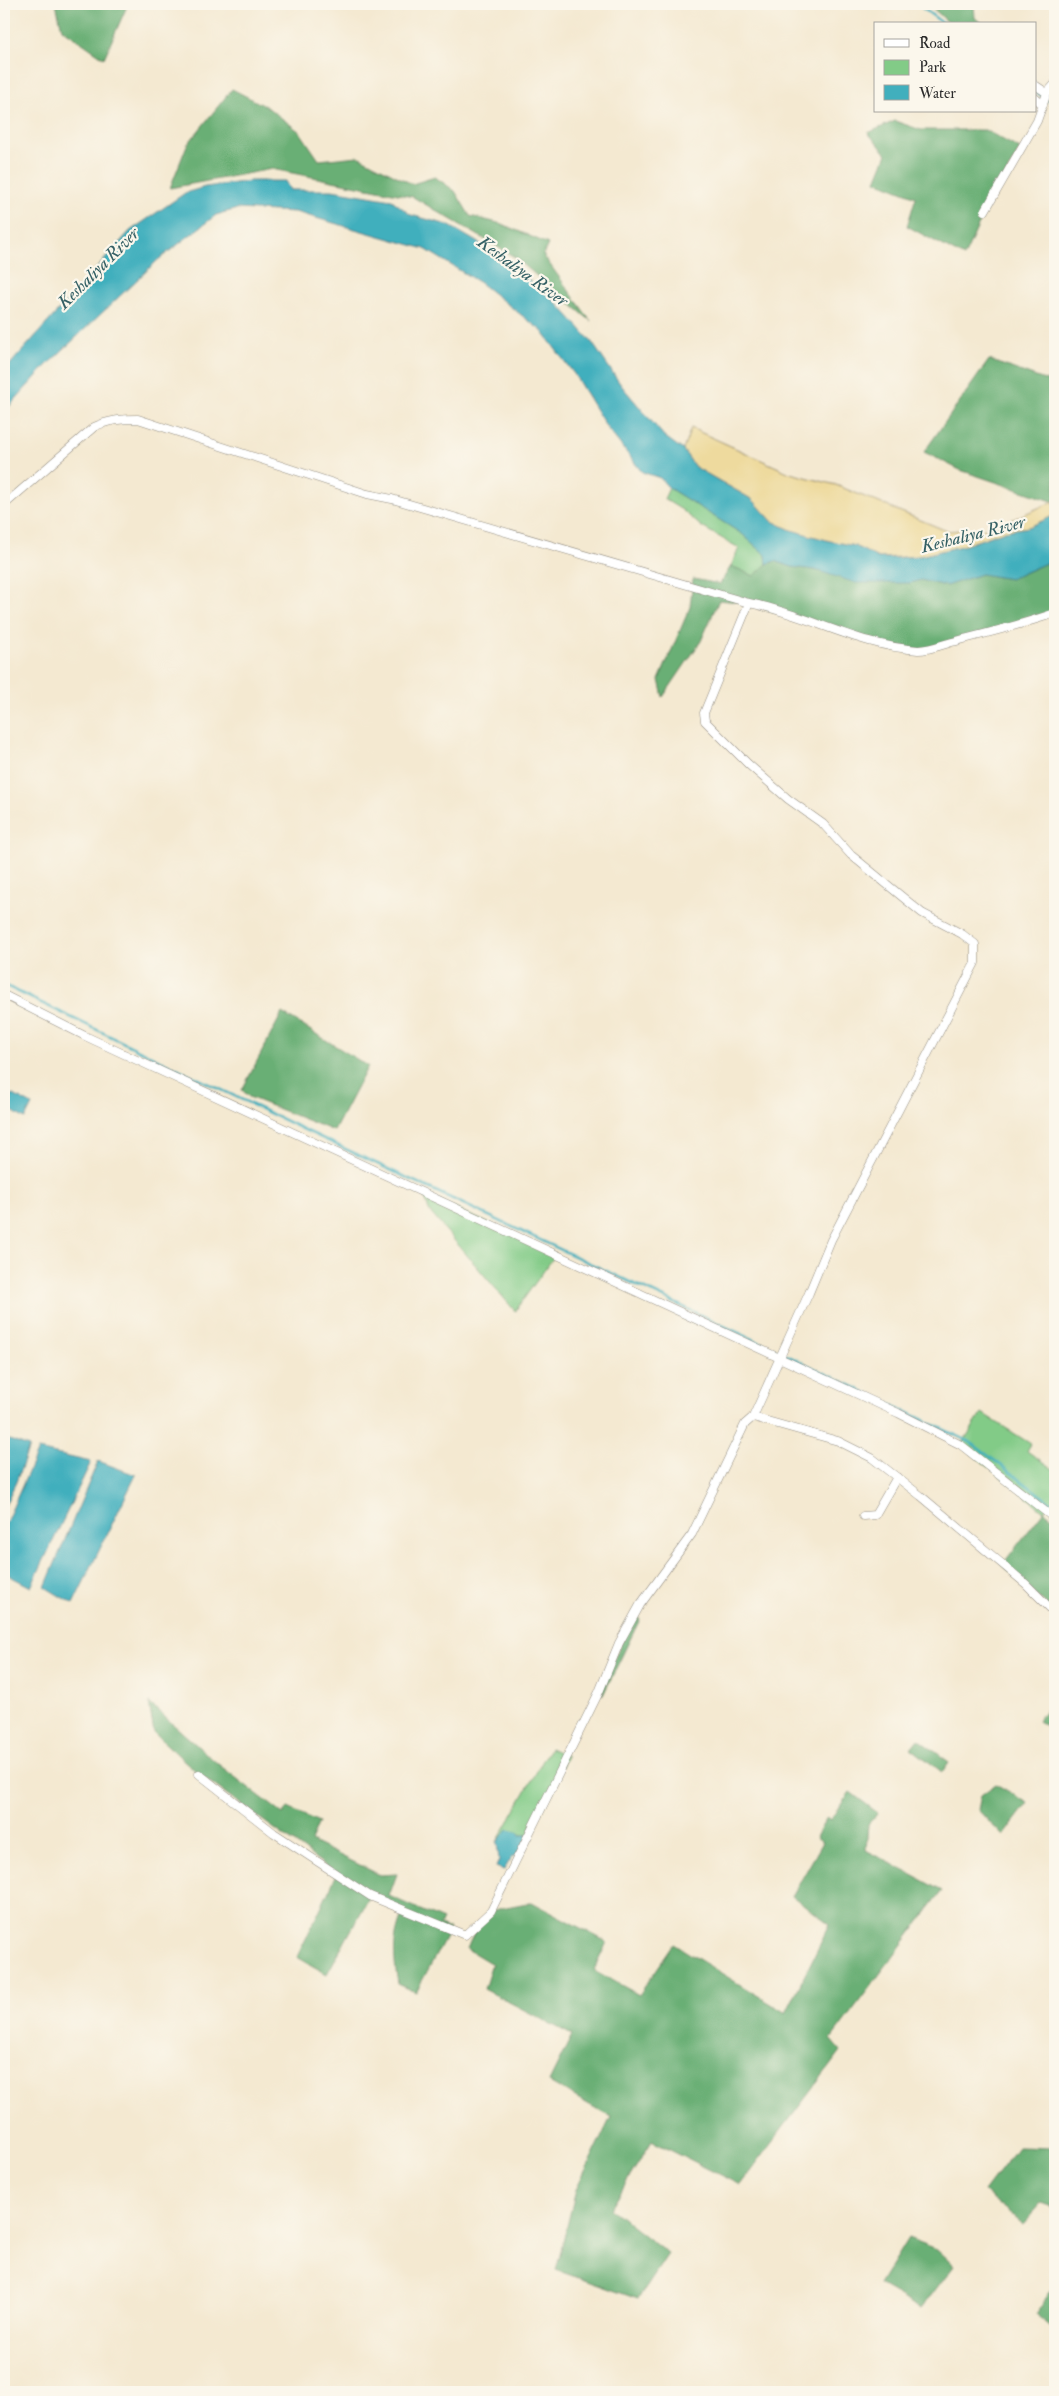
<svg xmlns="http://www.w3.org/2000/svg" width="1059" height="2396" viewBox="0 0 1059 2396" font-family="'IM FELL Double Pica',serif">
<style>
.green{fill:#82cb87;stroke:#567b59}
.forest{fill:#69af74;stroke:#4a6d50}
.sand{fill:#eeda9e;stroke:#8c8264}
.water{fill:#41afbd;stroke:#366d74}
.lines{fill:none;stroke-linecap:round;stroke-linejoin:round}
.stream{stroke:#41afbd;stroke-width:2.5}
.minor-casing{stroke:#908a7e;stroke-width:9}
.minor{stroke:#fff;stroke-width:8}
.labels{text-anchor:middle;stroke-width:4.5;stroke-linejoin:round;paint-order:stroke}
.water-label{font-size:18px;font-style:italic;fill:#346065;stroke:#fbf7ec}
</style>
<rect width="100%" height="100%" fill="#fbf7ec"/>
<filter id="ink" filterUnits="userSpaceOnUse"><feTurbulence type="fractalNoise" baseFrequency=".02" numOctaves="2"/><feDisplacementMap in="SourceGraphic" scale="10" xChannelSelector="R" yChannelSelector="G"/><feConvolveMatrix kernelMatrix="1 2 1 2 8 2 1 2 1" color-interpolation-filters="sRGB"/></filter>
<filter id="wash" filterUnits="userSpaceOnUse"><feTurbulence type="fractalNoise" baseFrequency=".0096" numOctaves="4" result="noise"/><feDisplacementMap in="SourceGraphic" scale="20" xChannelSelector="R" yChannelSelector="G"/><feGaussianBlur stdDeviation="1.12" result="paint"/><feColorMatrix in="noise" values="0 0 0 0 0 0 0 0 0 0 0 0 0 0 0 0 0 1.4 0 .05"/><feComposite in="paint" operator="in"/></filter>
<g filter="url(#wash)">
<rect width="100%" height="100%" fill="#f4e9d1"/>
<path class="green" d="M669,488L742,534L766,555L767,564L754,576L731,566L739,548L702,527L682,510L664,499Z
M424,1194L556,1254L515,1311L429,1211Z
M982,1413L1031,1444L1027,1451L1053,1469L1055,1467V1498L1044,1511L961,1445Z
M550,1748L567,1756L528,1835H519L508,1829L497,1842Z"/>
<path class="forest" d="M56,4H128L104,58L62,29Z
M928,4H974L975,18L983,24H950Z
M232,89L267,107L300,132L319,160L358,156L412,184L435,177L455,191L470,216L502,224L548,244L543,255L591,321L513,256L413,197L272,169L170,188L187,145Z
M895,121L921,130H985L1020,149L985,211L964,257L907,226L916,197L876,181L887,154L868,133Z
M989,360L1050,382L1055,375V502L960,470L924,452Z
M1055,559V613L920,650L868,642L749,603L719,600L701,641L663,697L659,680L690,607L693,579L720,584L731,566L754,576L767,564L775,561L792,567L815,570L856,582L910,583L921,580L946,586L981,574L1010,579Z
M282,1013L368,1066L334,1131L249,1097L242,1090Z
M1044,1511L1055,1519V1613L1002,1565Z
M633,1617L640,1619L603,1695L599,1692Z
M1055,1697V1732L1038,1721Z
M149,1703L218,1764L283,1814L288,1808L319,1822L311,1841L380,1875L397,1874L389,1896L443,1920L440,1925L450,1929L416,1992L398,1984C393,1953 392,1939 404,1910L370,1896L327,1974L297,1957L337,1874L199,1774L154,1733Z
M918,1739L949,1762L942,1772L911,1748Z
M996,1784L1028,1803L1003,1836L978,1810L981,1795Z
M850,1792L878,1813L868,1824L866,1850L942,1891L831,2039L841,2051L740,2185L652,2141L610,2209L668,2254L638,2299L556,2270L576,2190L611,2117L549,2082L572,2035L484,1989L492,1964L467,1949C485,1906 489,1911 532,1902L607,1942L594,1970L639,1995L674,1944L786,2013L830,1924L792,1896L823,1842L816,1837L827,1817L830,1820Z
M1018,2147L1055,2148V2209L1041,2204L1023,2224L984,2192Z
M908,2238L937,2249L954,2265L921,2309L879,2285Z
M1055,2285V2330L1035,2314Z"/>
<path class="sand" d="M691,428L790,473L836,485L947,531L993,528L1054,501L1055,515L1029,527L1005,531L966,545L920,556L878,558L855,546L830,541L791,530L772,521L753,500L695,467L683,450Z"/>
<path class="water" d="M250,181H285L290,190H332L392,200L411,215L448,225L499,255L557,303L591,341L621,385L664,436L683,450L695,467L753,500L772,521L791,530L830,541L855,546L878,558H897L920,556L966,545L1005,531L1029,527L1055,515V559L1010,579L981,574L946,586L921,580L910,583H856L815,570L792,567L775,561L767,564L766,555L742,534L669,488L660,478L642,472L607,428L574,374L542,331L480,283L425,249L295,212L237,209L216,215L158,260L46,366L4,412V371L130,231L185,193L205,187Z
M12,1094L32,1105L25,1119L7,1108Z
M4,1438L29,1447L16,1482L4,1507Z
M38,1450L91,1462L31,1587L4,1573V1527Z
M98,1461L136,1475L73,1604L45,1587Z
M508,1829L518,1831L520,1835H528L519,1854L512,1857L504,1870L496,1867L499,1860L497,1842Z"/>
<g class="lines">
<path class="stream" d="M917,4L944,24
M1035,91L1042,96
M1048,100L1055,102
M4,985L311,1133L780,1352
M784,1354L970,1442L1055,1506"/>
</g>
</g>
<g filter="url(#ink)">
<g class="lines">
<g class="minor-casing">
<path id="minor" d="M1035,85L1047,93
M1035,98L1043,105
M985,211L1037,121L1047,93L1055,84
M4,505L94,427C108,420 122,419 138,419L367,494L392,499L749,603C807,614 858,646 918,650C929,650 942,645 952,642C987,633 1021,625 1055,613
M4,995L85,1036L898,1413L961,1445L1055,1519
M753,1417L838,1441L872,1458L921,1496L1026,1584L1055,1613
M863,1516L875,1515L897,1477
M199,1774L274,1833L370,1896L465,1935L491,1911L599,1692L619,1643L640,1605L692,1534L745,1424L753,1417L809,1293L831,1240L975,963V944L962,934L922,913L851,855L823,824L788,799L748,764L705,721L704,713L749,603"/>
</g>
<use href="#minor" class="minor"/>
</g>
</g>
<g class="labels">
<g class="water-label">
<text transform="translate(98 268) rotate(-45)" y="6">Keshaliya River</text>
<text transform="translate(523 271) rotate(36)" y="6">Keshaliya River</text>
<text transform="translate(973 534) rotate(-14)" y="6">Keshaliya River</text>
</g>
</g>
<rect width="1059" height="2396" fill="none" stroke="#fbf7ec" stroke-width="20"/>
<rect x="874" y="22" width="162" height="90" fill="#fbf7ec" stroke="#a8a59f"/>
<rect x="884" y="39" width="25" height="8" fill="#ffffff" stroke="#a8a59f"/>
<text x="919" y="48" font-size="15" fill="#2b2b2b">Road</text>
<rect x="884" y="60" width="25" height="15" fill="#82cb87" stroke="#a8a59f"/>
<text x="919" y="72" font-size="15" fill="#2b2b2b">Park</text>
<rect x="884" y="85" width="25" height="15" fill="#41afbd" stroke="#a8a59f"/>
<text x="919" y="98" font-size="15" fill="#2b2b2b">Water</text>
</svg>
